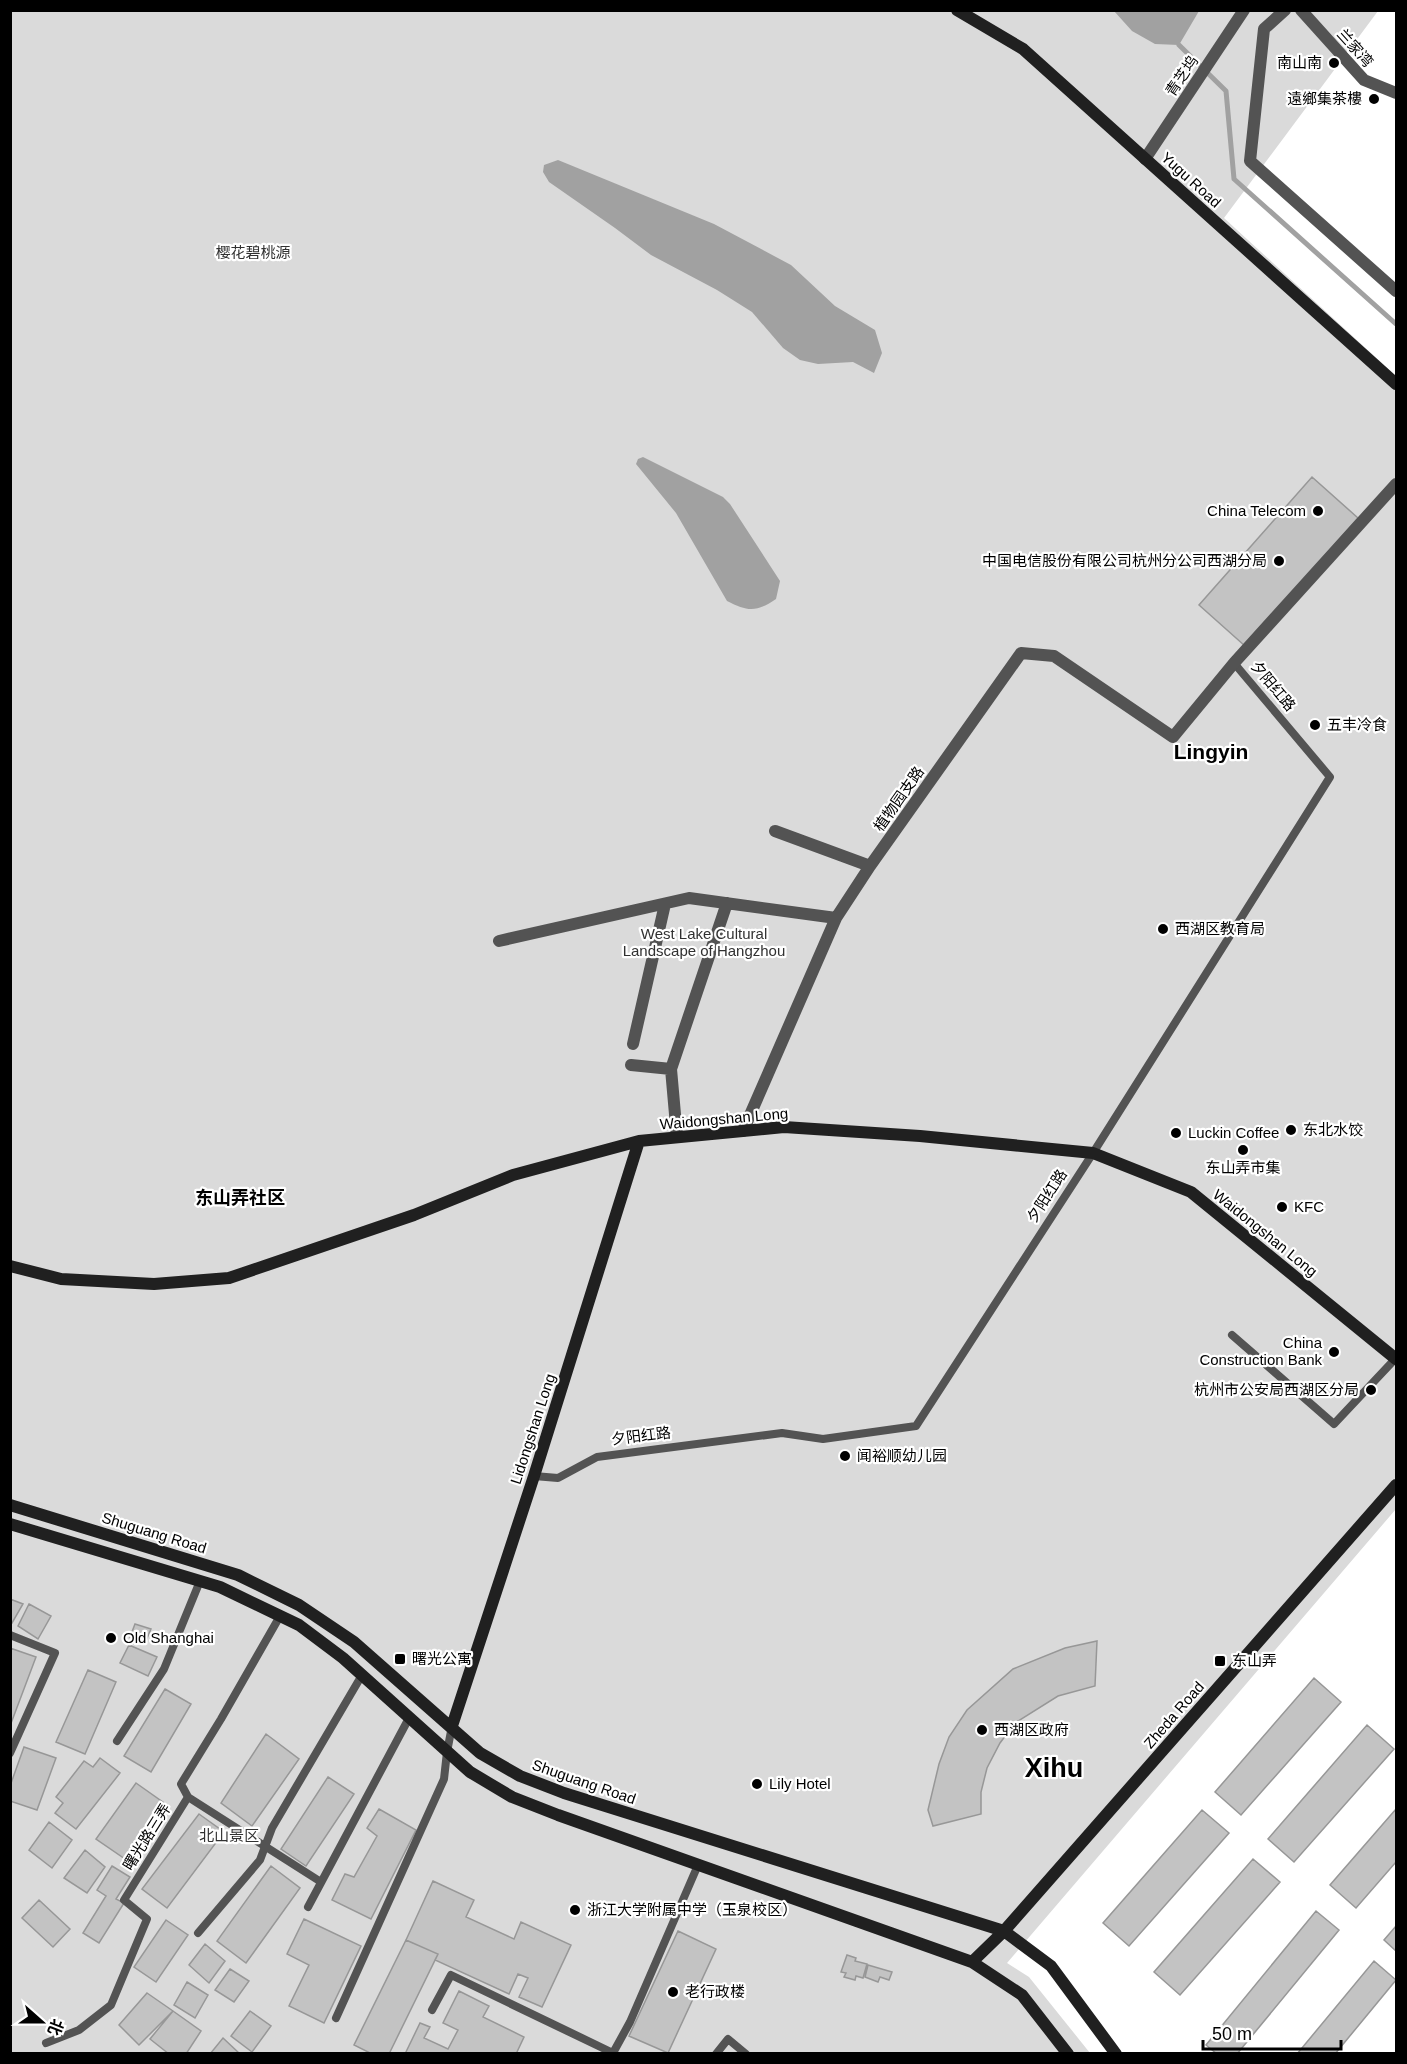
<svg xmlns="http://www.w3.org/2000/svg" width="1407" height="2064" viewBox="0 0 1407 2064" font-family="Helvetica,'Noto Sans SC',sans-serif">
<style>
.green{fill:#dadada}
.water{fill:#a1a1a1}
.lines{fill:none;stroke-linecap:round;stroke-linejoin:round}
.stream{stroke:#a1a1a1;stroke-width:5}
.building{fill:#c3c3c3;stroke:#979797;stroke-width:1.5}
.lane{stroke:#535353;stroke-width:8}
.street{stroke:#535353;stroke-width:12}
.secondary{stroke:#202020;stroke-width:12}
.poi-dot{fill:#000;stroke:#fff;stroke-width:2}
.labels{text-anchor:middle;stroke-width:4.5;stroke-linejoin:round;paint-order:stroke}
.street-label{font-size:15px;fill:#000;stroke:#fff}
.poi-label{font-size:15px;fill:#000;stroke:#fff;text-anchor:start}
.park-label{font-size:15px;fill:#313131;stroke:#fff}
.quarter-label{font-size:18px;font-weight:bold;fill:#000;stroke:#fff}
.district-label{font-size:21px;font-weight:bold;fill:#000;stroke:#fff}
.town-label{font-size:27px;font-weight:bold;fill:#000;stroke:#fff}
</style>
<rect width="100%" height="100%" fill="#fff"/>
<path class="green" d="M10,11H1378L1224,218L1396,376V1509L1007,1963L1029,1977L1090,2053H11Z"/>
<path class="water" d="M1114,11H1199L1179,45L1155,44L1132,31Z
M558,160L714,224L791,265L835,306L875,330L882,353L874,373L853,362L818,364L800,360L783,348L752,312L717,290L651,255L615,228L549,182L543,172L544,165Z
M643,457L723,497L730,504L780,581L776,599C757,612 748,612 727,601L676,513L636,464L638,459Z"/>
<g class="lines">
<path class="stream" d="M1179,45L1226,91L1234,179L1396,324"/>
</g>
<path class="building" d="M1312,477L1358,518L1245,646L1199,605Z
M10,1599L23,1604L12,1623L10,1622Z
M29,1604L51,1616L38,1639L18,1626Z
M135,1624L151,1629L145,1643L130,1637Z
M1097,1641L1095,1686L1058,1696L1015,1723L1000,1743L987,1768L981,1792V1814L933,1826L928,1810L939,1764L949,1737L967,1710L1013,1669L1065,1648Z
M129,1645L157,1657L148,1676L120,1663Z
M10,1648L36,1657L10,1726Z
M88,1670L116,1682L85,1754L56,1742Z
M1314,1678L1341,1702L1241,1815L1215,1792Z
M165,1689L191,1704L151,1772L124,1756Z
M1367,1725L1394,1749L1294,1862L1268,1839Z
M266,1734L299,1759L252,1826L221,1803Z
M24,1747L56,1758L37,1810L10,1801V1786Z
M100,1758L120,1773L76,1829L55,1813L63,1803L56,1797L84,1761L93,1767Z
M328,1777L354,1794L306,1866L281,1849Z
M136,1783L167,1805L128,1861L96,1839Z
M379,1809L416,1830L371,1919L332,1900L345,1874L354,1877L377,1836L367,1828Z
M1396,1809V1862L1356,1908L1330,1885Z
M1202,1810L1229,1833L1129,1946L1103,1923Z
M199,1814L224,1832L167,1908L142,1889Z
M49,1822L72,1840L52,1868L29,1850Z
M85,1850L105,1867L87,1893L64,1878Z
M1253,1859L1280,1882L1180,1995L1154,1972Z
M112,1866L130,1877L116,1899L124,1903L99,1943L83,1933L106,1896L97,1890Z
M271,1866L300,1888L246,1963L217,1941Z
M433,1881L474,1900L466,1917L514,1939L521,1922L571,1945L542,2007L519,1997L528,1978L518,1974L509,1994L435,1960L438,1954L406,1940Z
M39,1900L70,1929L53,1947L22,1918Z
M1316,1911L1339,1930L1237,2054H1217L1206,2045Z
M304,1919L361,1946L324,2023L289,2006L309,1965L287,1954Z
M166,1920L188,1935L156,1982L134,1967Z
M1396,1926V1951L1384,1940Z
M678,1931L716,1949L668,2053L629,2036Z
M406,1940L438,1954L389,2054H372L354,2045Z
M205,1944L225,1961L209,1983L189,1965Z
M847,1955L856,1958L855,1961L867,1964L863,1978L856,1976L855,1980L844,1977L846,1973L841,1972Z
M1374,1961L1396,1980L1335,2054H1297Z
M868,1965L892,1972L889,1980L880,1977L878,1982L865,1977Z
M230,1969L249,1981L234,2002L215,1990Z
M187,1982L208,1995L195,2018L174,2005Z
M459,1991L489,2006L483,2017L524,2037L516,2054H405L420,2023L430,2027L424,2038L448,2049L458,2030L443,2023Z
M147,1993L173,2011L139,2045L119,2025Z
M173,2011L201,2031L186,2054H169L150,2039Z
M250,2011L271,2026L252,2052L231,2036Z
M223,2038L240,2054H210Z"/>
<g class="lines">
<path class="lane" d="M1232,1335L1334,1424L1396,1358
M534,1476L558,1478L597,1457L782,1433L823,1439L916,1426L1093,1153L1330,777L1234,663
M10,1635L55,1653L10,1753
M117,1741L164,1669L200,1581
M188,1797L321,1882
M308,1907L409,1718
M198,1933L260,1860L272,1828L362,1675
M432,2010L451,1975L613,2053L630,2022L698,1865
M336,2018L444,1779L447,1752L452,1726
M46,2043L79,2030L111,2005L147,1919L124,1900L188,1797L181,1784L221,1719L280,1616
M716,2054L728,2039L746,2054"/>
<path class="street" d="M1285,10L1264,29L1250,161L1396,291
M1301,10L1364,80L1396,93
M1145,159L1244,10
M775,831L870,866
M499,941L689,898L836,918
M633,1044L665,904
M631,1065L671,1069
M743,1131L836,918L870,866L1021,653L1054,656L1173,737L1234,663L1396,484
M677,1137L671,1069L727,903"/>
<path class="secondary" d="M957,10L1023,49L1396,384
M10,1266L61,1279L154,1284L229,1278L414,1215L513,1175L639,1141L784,1127L920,1136L1093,1153L1191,1192L1396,1359
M10,1505L238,1575L299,1605L354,1642L480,1753L520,1776L564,1793L1004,1931L1051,1966L1116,2054
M10,1524L220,1587L299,1625L343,1658L470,1772L512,1797L558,1815L972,1962L1022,1995L1068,2054
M452,1726L534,1476L639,1141
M972,1962L1004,1931L1396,1485"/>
</g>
<g class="poi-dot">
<circle cx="1334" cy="63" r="6"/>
<circle cx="1374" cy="99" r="6"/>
<circle cx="1318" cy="511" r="6"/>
<circle cx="1279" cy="561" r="6"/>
<circle cx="1315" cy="725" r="6"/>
<circle cx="1163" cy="929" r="6"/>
<circle cx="1291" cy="1130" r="6"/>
<circle cx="1176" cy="1133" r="6"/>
<circle cx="1243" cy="1150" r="6"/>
<circle cx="1282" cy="1207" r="6"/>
<circle cx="1334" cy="1352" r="6"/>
<circle cx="1371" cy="1390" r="6"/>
<circle cx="845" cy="1456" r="6"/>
<circle cx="111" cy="1638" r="6"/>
<rect x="394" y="1653" width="12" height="12" rx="3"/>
<rect x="1214" y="1655" width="12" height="12" rx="3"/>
<circle cx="982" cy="1730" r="6"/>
<circle cx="757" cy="1784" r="6"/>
<circle cx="575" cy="1910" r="6"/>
<circle cx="673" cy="1992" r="6"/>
</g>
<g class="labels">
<g class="street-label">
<text transform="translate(1355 48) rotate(48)" y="5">兰家湾</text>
<text transform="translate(1182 76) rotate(-56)" y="5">青芝坞</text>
<text transform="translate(1191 180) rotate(42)" y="5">Yugu Road</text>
<text transform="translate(1273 686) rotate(50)" y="5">夕阳红路</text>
<text transform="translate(899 799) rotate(-55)" y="5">植物园支路</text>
<text transform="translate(724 1119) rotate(-5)" y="5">Waidongshan Long</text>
<text transform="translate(1047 1196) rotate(-57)" y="5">夕阳红路</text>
<text transform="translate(1265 1233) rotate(39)" y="5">Waidongshan Long</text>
<text transform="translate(533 1429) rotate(-72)" y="5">Lidongshan Long</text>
<text transform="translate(641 1436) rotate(-7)" y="5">夕阳红路</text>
<text transform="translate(154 1533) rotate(17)" y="5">Shuguang Road</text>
<text transform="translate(1174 1715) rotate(-49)" y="5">Zheda Road</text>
<text transform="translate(584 1782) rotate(19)" y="5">Shuguang Road</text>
<text transform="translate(147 1837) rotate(-58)" y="5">曙光路三弄</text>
</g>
<g class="poi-label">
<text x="1322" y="68" text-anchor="end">南山南</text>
<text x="1362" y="104" text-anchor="end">遠鄉集茶樓</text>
<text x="1306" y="516" text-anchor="end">China Telecom</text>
<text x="1267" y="566" text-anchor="end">中国电信股份有限公司杭州分公司西湖分局</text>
<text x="1327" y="730">五丰冷食</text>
<text x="1175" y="934">西湖区教育局</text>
<text x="1303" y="1135">东北水饺</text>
<text x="1188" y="1138">Luckin Coffee</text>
<text x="1243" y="1173" text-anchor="middle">东山弄市集</text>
<text x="1294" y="1212">KFC</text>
<text x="1322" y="1348" text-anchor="end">China<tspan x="1322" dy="17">Construction Bank</tspan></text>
<text x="1359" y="1395" text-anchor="end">杭州市公安局西湖区分局</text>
<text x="857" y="1461">闻裕顺幼儿园</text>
<text x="123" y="1643">Old Shanghai</text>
<text x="412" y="1664">曙光公寓</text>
<text x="1232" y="1666">东山弄</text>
<text x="994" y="1735">西湖区政府</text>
<text x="769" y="1789">Lily Hotel</text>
<text x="587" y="1915">浙江大学附属中学（玉泉校区）</text>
<text x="685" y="1997">老行政楼</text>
</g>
<g class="park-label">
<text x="253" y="258">樱花碧桃源</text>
<text x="704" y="939">West Lake Cultural<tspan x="704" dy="17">Landscape of Hangzhou</tspan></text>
<text x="229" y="1841">北山景区</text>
</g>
<g class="quarter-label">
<text x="240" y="1204">东山弄社区</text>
</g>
<g class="district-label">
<text x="1211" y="759">Lingyin</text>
</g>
<g class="town-label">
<text x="1054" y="1777">Xihu</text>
</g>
</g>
<rect width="1407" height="2064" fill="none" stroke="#000000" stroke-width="24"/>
<g transform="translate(42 2022) rotate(111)" stroke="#ffffff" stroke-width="4.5" paint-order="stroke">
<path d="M0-4.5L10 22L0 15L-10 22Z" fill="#000000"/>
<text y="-9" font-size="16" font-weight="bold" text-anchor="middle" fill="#000000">北</text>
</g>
<path d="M1203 2040v9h138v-9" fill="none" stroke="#000000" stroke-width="3"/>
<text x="1212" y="2040" font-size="18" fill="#000000" stroke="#ffffff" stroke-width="4.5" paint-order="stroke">50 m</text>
</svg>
